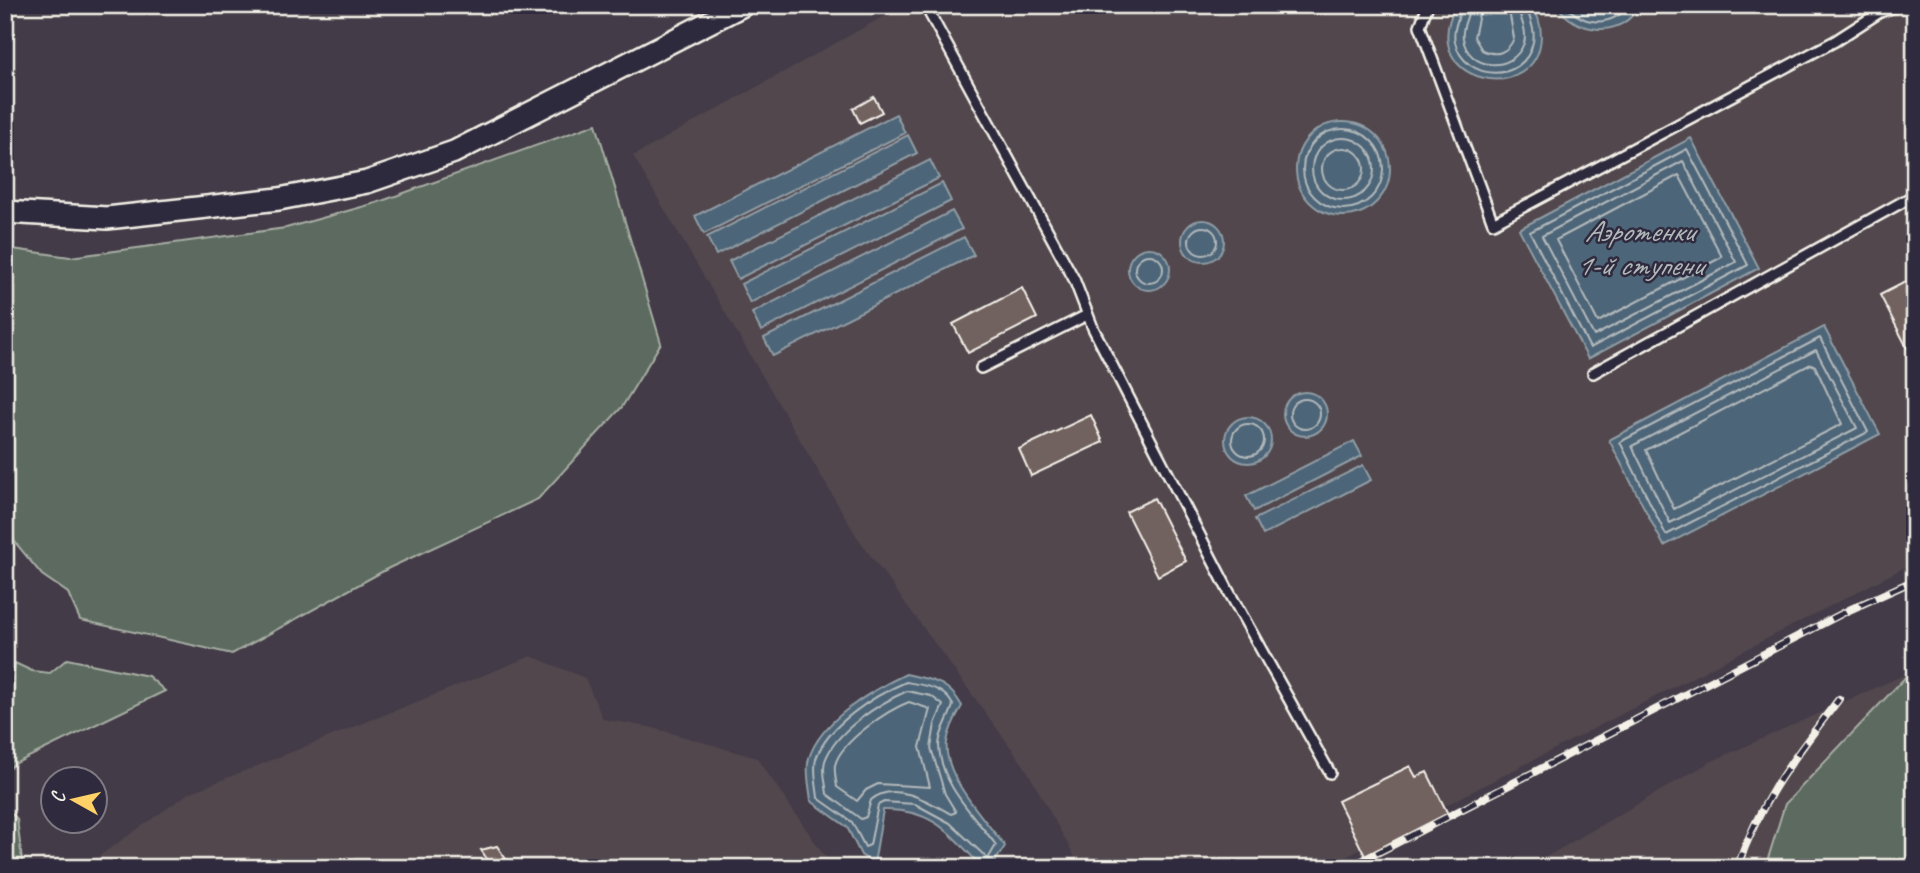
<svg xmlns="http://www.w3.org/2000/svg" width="1920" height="873" viewBox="0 0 1920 873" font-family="Caveat,sans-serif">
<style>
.built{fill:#51474e}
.green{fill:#5c6b61;stroke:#a8aea4;stroke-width:2}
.water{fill:#4e6578;stroke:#909da5;stroke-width:2}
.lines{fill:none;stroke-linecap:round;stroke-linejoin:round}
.shore{stroke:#b2b9bb;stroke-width:2}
.building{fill:#72625f;stroke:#f4f1e8;stroke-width:2}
.service-casing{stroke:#f4f1e8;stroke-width:14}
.tertiary-casing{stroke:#f4f1e8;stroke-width:26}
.service{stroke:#2f2a3d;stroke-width:9}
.tertiary{stroke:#2f2a3d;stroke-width:21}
.rail-casing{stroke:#f4f1e8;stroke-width:8}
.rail{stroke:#2f2a3d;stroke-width:5;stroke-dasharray:16;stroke-linecap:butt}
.labels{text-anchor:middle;stroke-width:5;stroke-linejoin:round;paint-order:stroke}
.water-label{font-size:30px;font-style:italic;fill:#b2b9bb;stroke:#2f2a3d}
</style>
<rect width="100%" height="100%" fill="#433b47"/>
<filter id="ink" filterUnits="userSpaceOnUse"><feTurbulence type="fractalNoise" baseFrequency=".0143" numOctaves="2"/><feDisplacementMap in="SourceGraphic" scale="14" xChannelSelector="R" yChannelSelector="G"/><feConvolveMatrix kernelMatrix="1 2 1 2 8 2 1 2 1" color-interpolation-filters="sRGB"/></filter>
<g filter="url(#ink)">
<path class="built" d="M904,5H1915V562L1325,868H1081L1025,767L857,537L633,156Z
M531,656L585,678L603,719L654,728L757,758L833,868H82L189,793Z
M1915,670V868H1527L1710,762Z"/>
<path class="green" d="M596,124L661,343L622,407L538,499L389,568L232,654L80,620L68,593L42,575L5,530V248L70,257L286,228L376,203Z
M67,659L148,676L165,691L14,764L5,773V693L12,689L15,663L32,671L50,673Z
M1915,667V868H1765L1785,804Z
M5,806L17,819L23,868H5Z"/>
<path class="water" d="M1456,5H1531C1538,14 1541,25 1541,36C1539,108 1414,85 1456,5Z
M1557,5H1639C1623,40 1574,34 1557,5Z
M896,114L905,133L704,234L695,216Z
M1296 169a47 47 0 1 1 94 0a47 47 0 1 1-94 0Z
M908,135L917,153L716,255L707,237Z
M1691,138L1759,268L1588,359L1519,229Z
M930,160L939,178L738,279L729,261Z
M942,183L951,201L750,303L741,284Z
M952,211L962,229L761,331L752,313Z
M1182 241a21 21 0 1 1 42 0a21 21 0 1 1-42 0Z
M964,237L974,255L773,356L764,338Z
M1128 269a21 21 0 1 1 42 0a21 21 0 1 1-42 0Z
M1824,327L1880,434L1664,546L1609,440Z
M1283 414a22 22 0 1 1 44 0a22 22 0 1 1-44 0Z
M1225 440a23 23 0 1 1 46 0a23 23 0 1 1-46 0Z
M1354,441L1362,456L1254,511L1246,496Z
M1363,465L1371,480L1263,535L1255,519Z
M906,674C932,680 948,681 962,706C955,718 949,729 947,742C942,775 986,821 1005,846L991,868H983C950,834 934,809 883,810L874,864L861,855L847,827L811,801C810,789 805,770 809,758C821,720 872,690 906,674Z"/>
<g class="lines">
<path class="shore" d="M1461,5C1460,18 1452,28 1455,42C1464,82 1525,84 1533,42C1536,28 1528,18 1527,5
M1470,5C1469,17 1461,26 1463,38C1467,70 1513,74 1524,43C1528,29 1519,19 1518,5
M1481,5L1474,37L1482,50C1496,57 1508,53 1514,38L1508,5
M1565,5C1585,27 1610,27 1631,5
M1303 169a40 40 0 1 1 80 0a40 40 0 1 1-80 0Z
M1312 169a31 31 0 1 1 62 0a31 31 0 1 1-62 0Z
M1322 169a21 21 0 1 1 42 0a21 21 0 1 1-42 0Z
M1687,149L1748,265L1590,348L1530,232Z
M1683,161L1736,262L1594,336L1542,236Z
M1679,175L1722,257L1598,322L1556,240Z
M1189 241a14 14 0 1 1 28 0a14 14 0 1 1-28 0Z
M1135 269a14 14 0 1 1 28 0a14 14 0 1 1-28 0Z
M1820,338L1868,432L1666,535L1620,442Z
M1816,350L1857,428L1670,523L1632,446Z
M1811,364L1815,366L1842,424L1674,509L1646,450Z
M1290 414a15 15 0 1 1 30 0a15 15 0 1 1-30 0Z
M1232 440a16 16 0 1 1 32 0a16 16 0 1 1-32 0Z
M906,682C924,685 944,687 953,705C950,718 939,731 939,746C941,786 974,815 996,845L988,859L950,823L915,804L884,802L878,805L870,845L865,847L852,822L818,798C817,787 813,770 816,759C827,725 875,695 906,682Z
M907,691L931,696L943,705L935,724L931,748L945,794L956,812L951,814C930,802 894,780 871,800L866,817L861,819L827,794C826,784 822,770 825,761C835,731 880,703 907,691Z
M909,702L930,709L920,747L930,787L878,784L866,790L857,801L837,787C836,780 834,771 835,765C841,741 888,710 909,702Z"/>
</g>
<path class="building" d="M874,97L882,112L860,123L853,109Z
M1909,280L1915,291V363L1880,295Z
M1022,288L1037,318L968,353L953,324Z
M1091,415L1103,442L1031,476L1019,449Z
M1154,498L1186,561L1158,576L1126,512Z
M1410,766L1416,777L1427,772L1448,814L1365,856L1338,801Z
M497,846L512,868H493L481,850Z"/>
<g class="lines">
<g class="service-casing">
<path id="service" d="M925,5L1074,279L1093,328L1229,592L1330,773
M1428,5L1420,26L1493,223L1835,41L1880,12L1900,5
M981,368L1087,315
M1593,373L1915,195"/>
</g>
<g class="tertiary-casing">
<path id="tertiary" d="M5,212L107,218L279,199L367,182L454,152L743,5"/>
</g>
<use href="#service" class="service"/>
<use href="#tertiary" class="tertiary"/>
<g class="rail-casing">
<path id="rail" d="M1348,868L1849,610L1915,580
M1737,868C1762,796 1794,758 1839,699"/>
</g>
<use href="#rail" class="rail"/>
</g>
</g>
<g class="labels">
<g class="water-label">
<text x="1639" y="241">Аэротенки<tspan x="1639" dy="34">1-й ступени</tspan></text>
</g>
</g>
<rect width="1920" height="873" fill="none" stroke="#2f2a3d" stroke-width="28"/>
<rect x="14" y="14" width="1892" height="845" fill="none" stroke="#f4f1e8" stroke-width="2.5" filter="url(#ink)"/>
<g transform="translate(74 800) rotate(278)"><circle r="33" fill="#2f2a3d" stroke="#7e7a81" stroke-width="2"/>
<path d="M0-5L12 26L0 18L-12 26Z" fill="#ffd166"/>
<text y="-10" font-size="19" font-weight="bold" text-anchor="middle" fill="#f4f1e8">С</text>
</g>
</svg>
